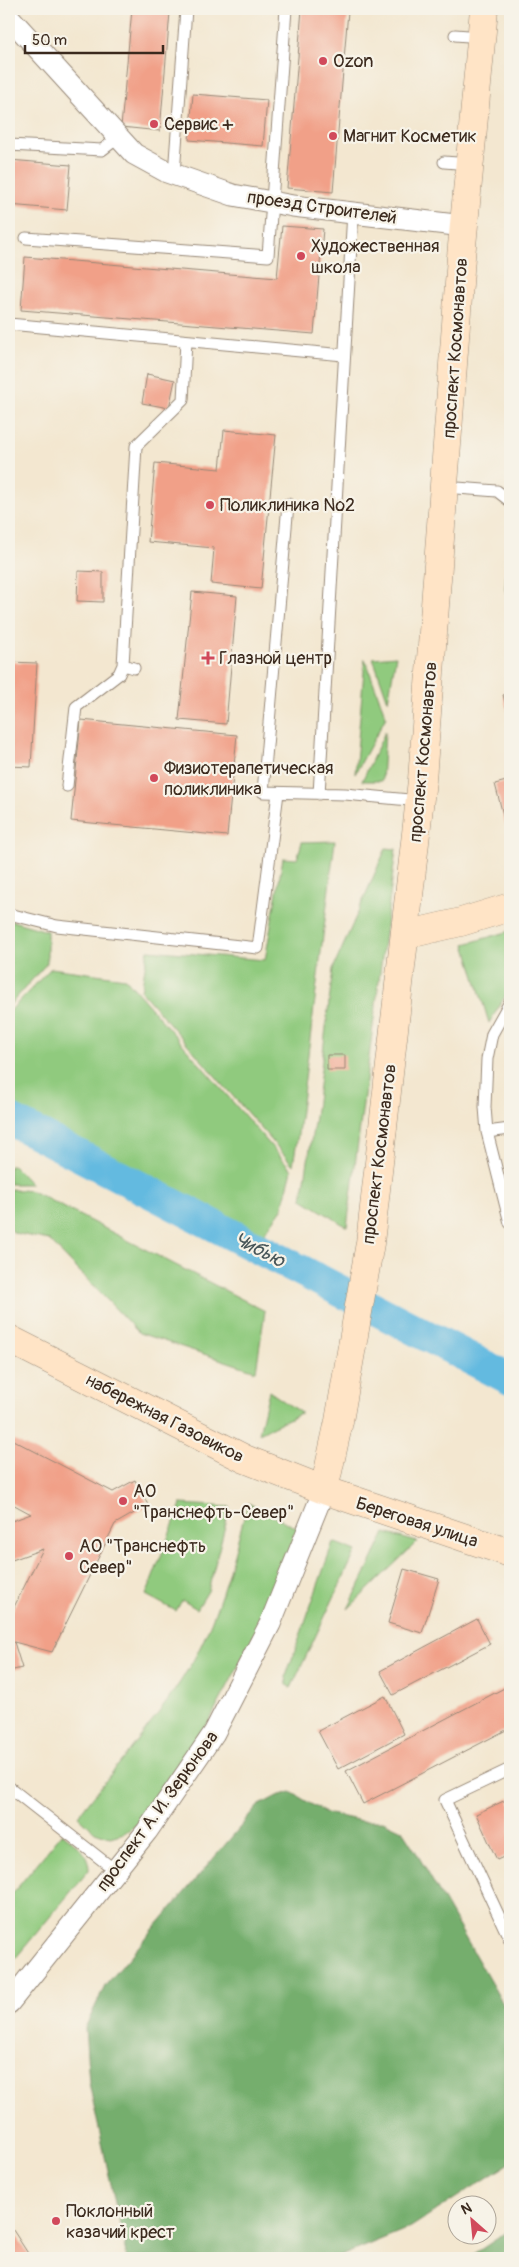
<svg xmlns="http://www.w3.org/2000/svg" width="519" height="2267" viewBox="0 0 519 2267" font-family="Pangolin,sans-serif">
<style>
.green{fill:#90ca7e;stroke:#667a4e}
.forest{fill:#74ae6d;stroke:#586c46}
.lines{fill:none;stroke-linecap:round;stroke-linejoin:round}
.river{stroke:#64bae0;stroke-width:32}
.building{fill:#f1a088}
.lane-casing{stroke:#978877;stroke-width:13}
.street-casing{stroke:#978877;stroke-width:23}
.secondary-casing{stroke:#978877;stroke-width:29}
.lane{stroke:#fff;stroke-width:11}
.street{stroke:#fff;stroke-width:21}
.secondary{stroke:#ffe4c6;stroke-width:28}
.poi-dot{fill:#d1495b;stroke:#f7f3e8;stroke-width:2}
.labels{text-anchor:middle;stroke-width:4.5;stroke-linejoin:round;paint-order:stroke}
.poi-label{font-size:18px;fill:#3b2a1e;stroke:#f7f3e8;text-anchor:start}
.street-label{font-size:18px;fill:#3b2a1e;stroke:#f7f3e8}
.water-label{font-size:19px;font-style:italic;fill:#475558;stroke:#f7f3e8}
</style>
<rect width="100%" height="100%" fill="#f7f3e8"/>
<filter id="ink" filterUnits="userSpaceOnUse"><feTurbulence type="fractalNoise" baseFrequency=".02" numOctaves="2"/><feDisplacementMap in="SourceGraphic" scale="10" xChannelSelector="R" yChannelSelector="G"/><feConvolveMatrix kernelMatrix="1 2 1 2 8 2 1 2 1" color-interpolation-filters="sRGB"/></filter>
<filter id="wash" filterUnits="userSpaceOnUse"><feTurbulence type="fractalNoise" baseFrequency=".0096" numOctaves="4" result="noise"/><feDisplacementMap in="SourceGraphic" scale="20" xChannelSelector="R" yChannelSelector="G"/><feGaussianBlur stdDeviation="1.12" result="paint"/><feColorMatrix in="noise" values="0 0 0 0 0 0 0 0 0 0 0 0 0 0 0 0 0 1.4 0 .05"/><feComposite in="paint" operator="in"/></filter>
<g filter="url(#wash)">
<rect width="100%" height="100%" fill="#f3e7d0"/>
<path class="green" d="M510,524V606L505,589Z
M396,656L388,701L373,658Z
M365,659L386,717L355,774Z
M385,732L382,781H362Z
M335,841L298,1134L293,1165L141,991L148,950L265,960L283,858L297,859L302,842Z
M386,848L396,849L347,1227L302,1199L316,1110L333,969Z
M9,920L47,931V963L9,1006Z
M510,931V988L489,1023L465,944Z
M51,968L125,978L292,1170L282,1209L259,1240L9,1109V1012Z
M9,1166H14L31,1184H9Z
M10,1189L32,1191L265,1311L256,1371L139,1333L49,1240L14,1233L9,1227Z
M269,1391L301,1413L259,1433Z
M248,1503L299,1529L266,1613L210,1720L147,1818L124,1833L110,1837L95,1832L78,1816C116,1766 162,1715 193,1661C220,1612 233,1556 248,1503Z
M181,1504L230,1507L208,1591L197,1609L182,1600L176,1611L146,1595Z
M385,1533L417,1542L348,1609Z
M333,1542L356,1551L291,1688L287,1685L286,1676Z
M62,1833C75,1844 89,1851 89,1870L9,1966V1898Z"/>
<path class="forest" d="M291,1792L326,1813L362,1821H383L402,1830L416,1852L510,2016V2163L411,2227L336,2258H127L89,2083L85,2028L105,1986L258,1806L277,1796Z
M510,2230V2258H468Z"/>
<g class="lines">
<path class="river" d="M9,1119L510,1379"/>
</g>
<g id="blocks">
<path class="building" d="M132,9L170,12L160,131L121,127Z
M302,9L348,11L333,192L287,188Z
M193,94L267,100L263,146L189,140Z
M9,160L71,165L67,210L9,205Z
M282,226L323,229L314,334L21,310L25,257L277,278Z
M147,374L175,380L169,408L142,403Z
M224,430L276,435L261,589L211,584L214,548L148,542L155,463L220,469Z
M78,571L103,572V602L77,601Z
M192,592L237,596L226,724L179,720Z
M9,662L37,663L31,767L9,766Z
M510,693V719L503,695Z
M81,720L237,735L227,836L71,821Z
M510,780V842L495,784Z
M327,1055H345V1070H327Z
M9,1438L113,1492L135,1480L148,1505L115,1524L52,1652L14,1642L22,1668L9,1671V1617L43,1549L12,1560L9,1552V1522L31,1514L9,1502Z
M404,1569L439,1579L422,1633L388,1623Z
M477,1619L490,1644L393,1695L380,1671Z
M510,1685V1728L363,1804L346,1771Z
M385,1696L404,1734L338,1769L318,1731Z
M510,1798V1854L497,1860L476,1814Z
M11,2227L31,2258H9V2228Z"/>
</g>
</g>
<g filter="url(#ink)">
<use href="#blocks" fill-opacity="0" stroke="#978877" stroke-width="1"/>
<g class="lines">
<g class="lane-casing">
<path id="lane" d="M455,35L482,37
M9,145L102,150L119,137
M444,162L470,164
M174,174L186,9
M26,238L268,256L286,9
M9,324L344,355
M444,487L497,491L510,501
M288,504L263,792L345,794L420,801
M134,668L123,665L136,446L183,400L186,341
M67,786L76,707L119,674L123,665
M319,794L353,212
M9,914L57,926L258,948L278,793
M510,1002L492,1034L487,1059L485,1107L487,1132L510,1223
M487,1132L510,1129
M510,1769L445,1800L510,1940
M9,1787L116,1871"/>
</g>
<g class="street-casing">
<path id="street" d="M9,17L134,154L167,172L233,195L293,206L464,226
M9,2003L147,1831L214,1733L270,1624L324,1490"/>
</g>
<g class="secondary-casing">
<path id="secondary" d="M405,935L461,922L510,907
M9,1339L245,1459L324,1490L510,1553
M324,1490L339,1421L370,1243L422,780L461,257L484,9"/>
</g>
<use href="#lane" class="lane"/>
<use href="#street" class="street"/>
<use href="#secondary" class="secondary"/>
</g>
</g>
<g class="poi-dot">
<circle cx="323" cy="61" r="5"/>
<circle cx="154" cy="124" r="5"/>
<circle cx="333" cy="136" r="5"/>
<circle cx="301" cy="256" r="5"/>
<circle cx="210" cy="505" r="5"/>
<path d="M205.5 650.5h5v5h5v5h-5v5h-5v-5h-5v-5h5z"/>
<circle cx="154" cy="778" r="5"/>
<circle cx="123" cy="1501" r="5"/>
<circle cx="69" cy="1556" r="5"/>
<circle cx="56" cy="2221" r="5"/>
</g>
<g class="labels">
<g class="poi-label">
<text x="333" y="67">Ozon</text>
<text x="164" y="130">Сервис +</text>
<text x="343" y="142">Магнит Косметик</text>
<text x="311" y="252">Художественная<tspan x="311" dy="21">школа</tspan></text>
<text x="220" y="511">Поликлиника №2</text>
<text x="219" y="664">Глазной центр</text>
<text x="164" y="774">Физиотерапетическая<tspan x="164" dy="21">поликлиника</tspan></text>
<text x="133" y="1497">АО<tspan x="133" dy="21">"Транснефть-Север"</tspan></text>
<text x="79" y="1552">АО "Транснефть<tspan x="79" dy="21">Север"</tspan></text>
<text x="66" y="2217">Поклонный<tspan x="66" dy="21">казачий крест</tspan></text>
</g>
<g class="street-label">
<text transform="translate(322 207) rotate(8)" y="6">проезд Строителей</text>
<text transform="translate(455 348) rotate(-86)" y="6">проспект Космонавтов</text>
<text transform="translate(423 752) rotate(-85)" y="6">проспект Космонавтов</text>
<text transform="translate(379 1154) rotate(-83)" y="6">проспект Космонавтов</text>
<text transform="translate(165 1418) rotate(27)" y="6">набережная Газовиков</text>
<text transform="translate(417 1522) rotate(18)" y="6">Береговая улица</text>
<text transform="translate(157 1811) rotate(-54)" y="6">проспект А. И. Зерюнова</text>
</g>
<g class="water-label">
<text transform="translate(260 1249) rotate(27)" y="7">Чибью</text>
</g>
</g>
<rect width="519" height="2267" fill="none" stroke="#f7f3e8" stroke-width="30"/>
<g transform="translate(472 2220) rotate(333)"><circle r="24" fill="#f7f3e8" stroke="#aca397"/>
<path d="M0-4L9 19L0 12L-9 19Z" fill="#d1495b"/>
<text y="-8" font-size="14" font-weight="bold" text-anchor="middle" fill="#3b2a1e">N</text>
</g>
<path d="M25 45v8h138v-8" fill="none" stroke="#3b2a1e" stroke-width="2.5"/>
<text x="32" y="45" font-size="15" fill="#3b2a1e" stroke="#f7f3e8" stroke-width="4" paint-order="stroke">50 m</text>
</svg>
